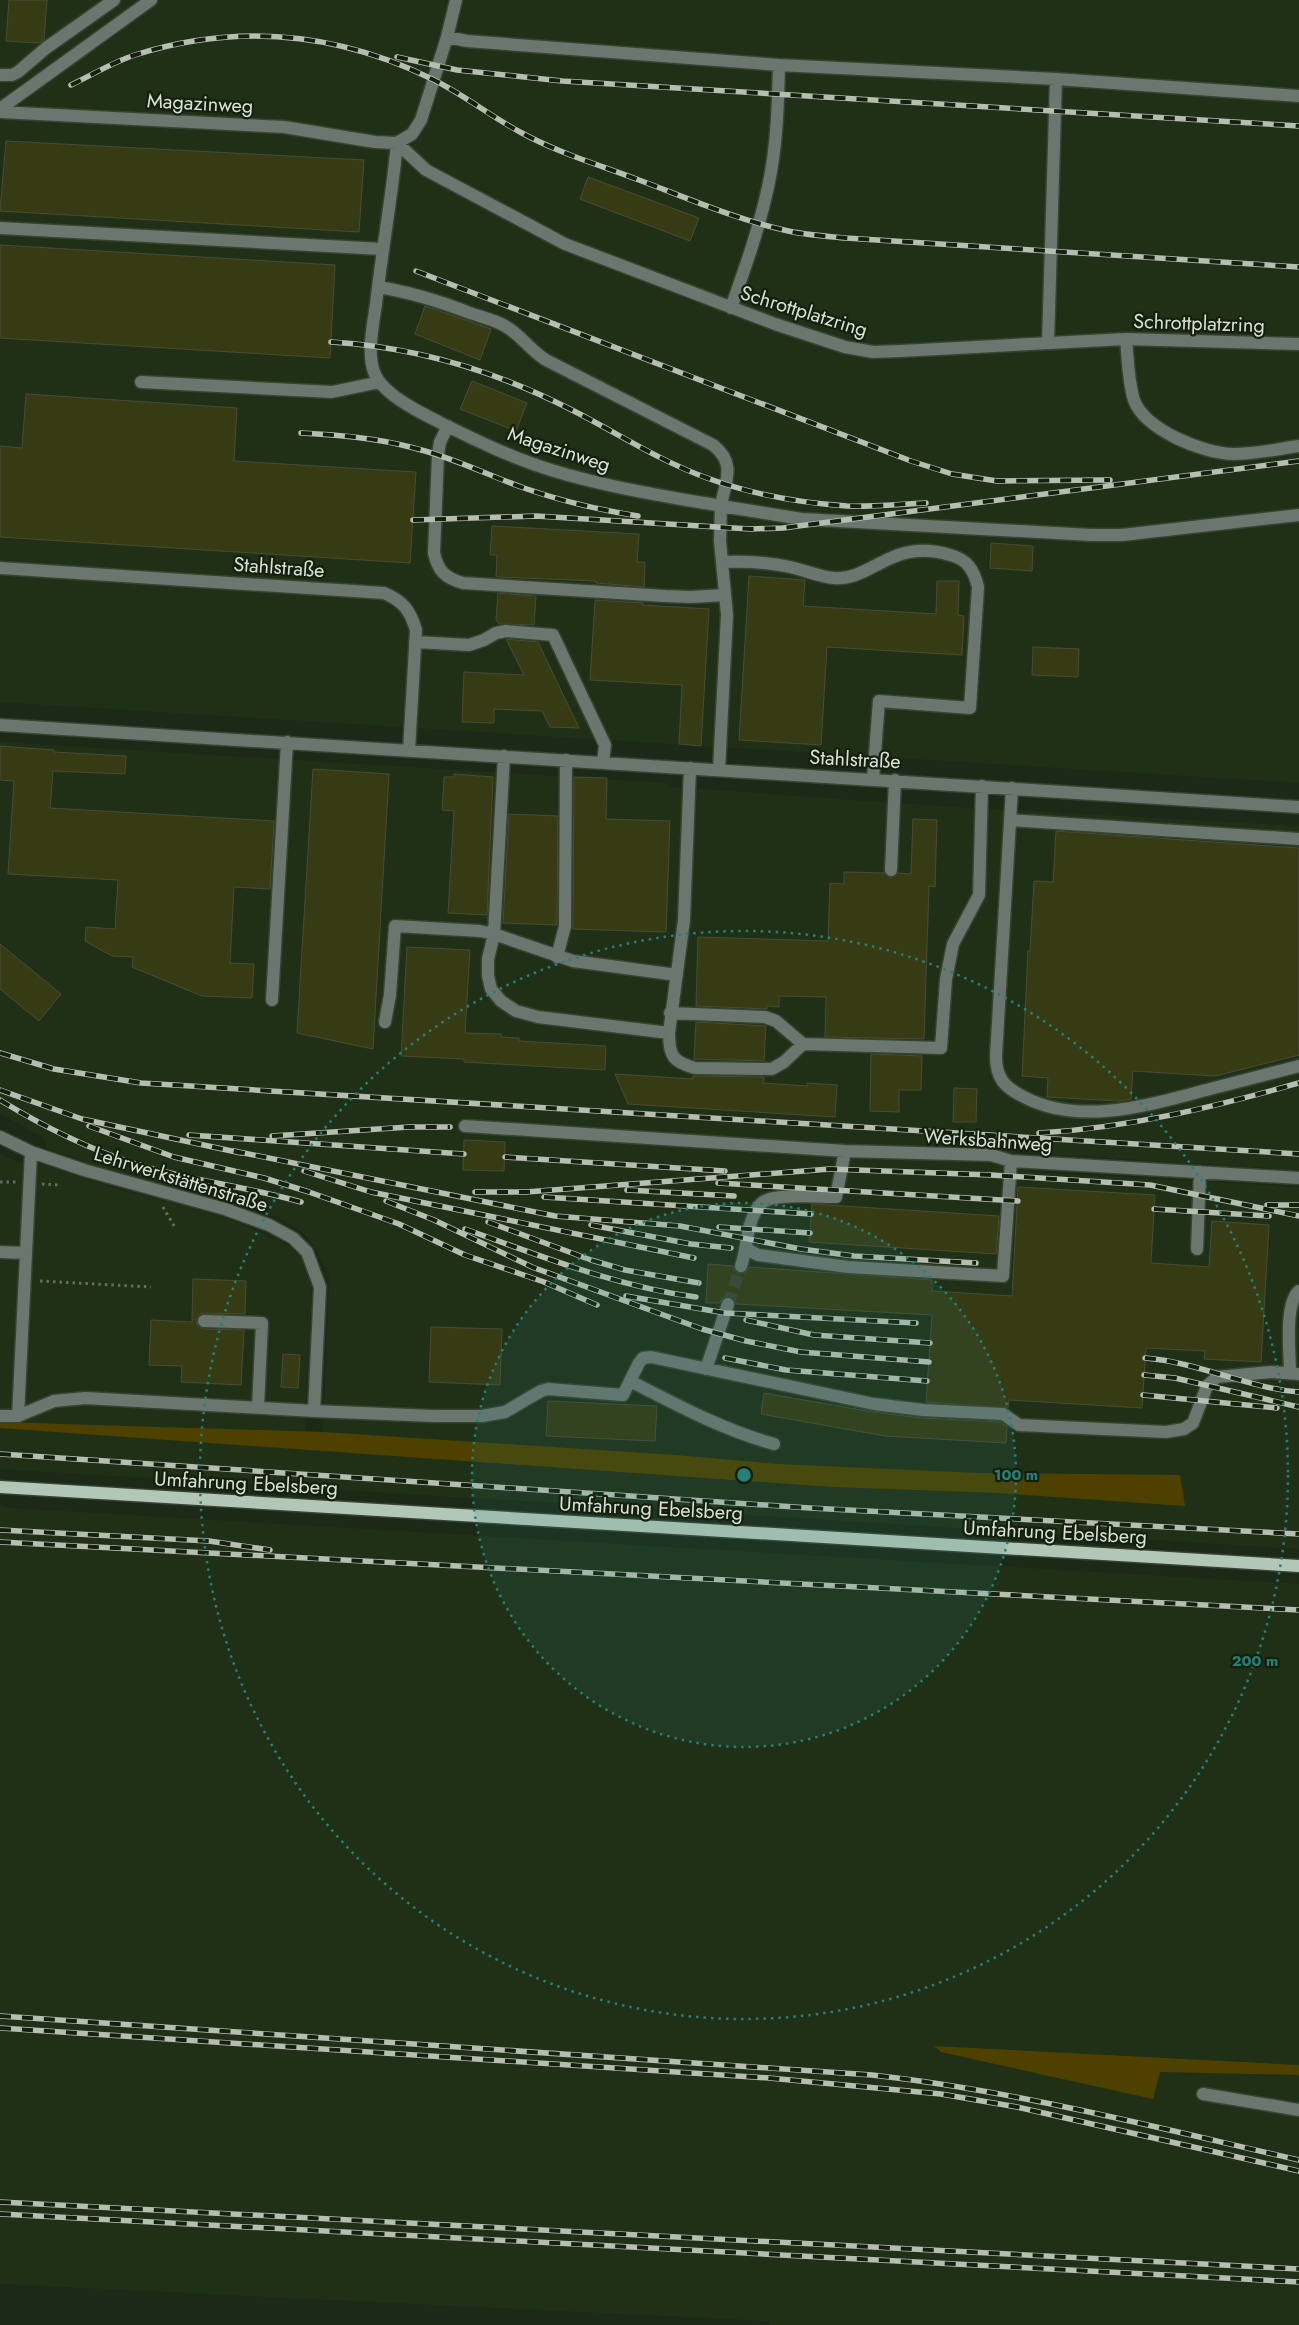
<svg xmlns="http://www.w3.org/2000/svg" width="1299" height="2325" viewBox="0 0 1299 2325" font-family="Jost,sans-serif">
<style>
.built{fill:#203017}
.green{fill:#4e4100}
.building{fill:#363b13;stroke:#494d36}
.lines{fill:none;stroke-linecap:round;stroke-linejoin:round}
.minor-tunnel{stroke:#394534;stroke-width:12;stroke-dasharray:12 6;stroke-linecap:butt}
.minor-casing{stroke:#374332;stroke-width:15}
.major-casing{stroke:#374332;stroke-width:15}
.path{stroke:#636e5e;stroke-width:3;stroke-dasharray:2.5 4;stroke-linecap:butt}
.minor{stroke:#6b766e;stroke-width:12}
.major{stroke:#b2c7b8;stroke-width:12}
.rail-casing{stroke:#b5beb1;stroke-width:5.5}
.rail{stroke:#14200d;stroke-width:4;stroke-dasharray:11;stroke-linecap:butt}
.ring{fill:none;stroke:#238178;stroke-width:2.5;stroke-dasharray:2.5 5}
.labels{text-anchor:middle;stroke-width:4.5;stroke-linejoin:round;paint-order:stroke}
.street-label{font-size:20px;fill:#d9e1d5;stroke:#14200d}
.centre{fill:#238178;stroke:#14200d;stroke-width:2.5}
.ring-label{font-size:15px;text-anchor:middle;font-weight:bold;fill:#238178;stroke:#14200d;stroke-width:4.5;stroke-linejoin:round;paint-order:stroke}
</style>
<rect width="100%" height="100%" fill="#1d2917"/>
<path class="built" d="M0,0H1299V783L0,702Z
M0,742L667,783L672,787L938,806L1299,826V1170L1016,1152L1030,1172L1299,1187V1549L0,1469V1153L17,1162L44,1164L103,1185L209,1213L241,1224L288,1245L299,1255L308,1270L312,1285L305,1432H323L329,1277L313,1244L302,1232L279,1218L233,1202L99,1167L46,1148L45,1139L0,1113Z
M0,1504L10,1508L27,1509L1299,1584V2065L935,2046L1152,2099L1159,2072L1299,2075V2325H769V2321L0,2284Z"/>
<path class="green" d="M0,1422L323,1432L676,1455L778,1464L981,1473L1180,1475L1185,1506L999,1493L832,1487L0,1428Z
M934,2046L1299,2065V2075L1160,2072L1153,2099L941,2052Z"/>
<path class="building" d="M9,0H47L44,40L39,43L6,41Z
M6,141L364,160L359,232L0,211Z
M588,177L699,218L690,241L580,199Z
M0,245L335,265L330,358L0,338Z
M425,306L491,329L480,360L415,334Z
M472,381L527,403L516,431L460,409Z
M26,394L237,408L234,461L416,472L410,563L0,537V446L22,448Z
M492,526L639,534L637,562H645L644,587L596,583V581L499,577L496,576L497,555H490Z
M991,543L1033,546L1032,571L990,568Z
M749,576L805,580L803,606L936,614L937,581H959L958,615L964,616L962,655L827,647L821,745L739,740Z
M498,593L536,596L534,625L499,624L496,620Z
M595,600L643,603V605L709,609L701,746L679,744L682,685L590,680Z
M506,639L538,642L579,728L550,727L542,711L494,709V723L462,722L464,672L524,675Z
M1033,647L1079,649L1078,677L1032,675Z
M0,746L54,750V752L126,756L125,774L53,771L50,808L274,821L270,889L234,887L230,963L254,964L252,998L202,996L132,967L133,957L112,956L85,941L86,927L115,929L118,880L8,874L14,781L0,780Z
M313,769L389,774L373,1049L297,1033Z
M454,774L493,777L487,915L448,913L454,811L442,810L444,777H454Z
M574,777L607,778L606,819L670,821L666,932L573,929Z
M509,814L558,816L557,925L503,923Z
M913,819L937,820L935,887L929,886L924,1039L825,1037L826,997L779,996V1007L767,1006V1009L696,1006L698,937L828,941L830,883L844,884V872L884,873L891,878L898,873L911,874Z
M1056,831L1299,848V1055L1215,1076L1133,1071L1131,1099L1119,1101L1047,1097L1048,1078L1022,1076L1028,951H1030L1034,881L1053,882Z
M0,944L61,994L39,1021L0,989Z
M407,947L470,950L465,1033L501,1034V1037L519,1038V1041L606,1046L605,1070L464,1062V1059L401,1056Z
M696,1022L766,1026L764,1061L694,1059Z
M871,1054L922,1056L921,1090H899V1112L870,1111Z
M615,1074L693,1079V1076L764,1077L763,1083L807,1086V1083L837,1085L835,1117L628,1104Z
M954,1088L977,1089L976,1122H953Z
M464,1140L505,1142L504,1171L463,1170Z
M1018,1187L1155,1195L1151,1263L1209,1267L1212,1221L1269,1225L1261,1362L1204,1359L1205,1351L1146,1348L1142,1408L1009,1400L1008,1408L926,1402L932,1315L736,1304L734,1298L727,1296L722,1298L720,1303H706L708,1264L733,1266L735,1271L739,1274L746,1272L749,1267L932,1280V1291L1012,1296Z
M812,1204L999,1216L996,1254L809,1242Z
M193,1279L246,1281L245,1314L204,1313L200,1314L196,1320L197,1325L203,1329L244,1330L241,1385L181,1382L182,1366L149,1365L151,1320L192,1322Z
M431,1327L502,1329L500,1385L429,1382Z
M283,1354L300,1355L298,1388L281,1387Z
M764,1393L873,1412L922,1418L1000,1422L1007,1427L1006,1443L885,1436L761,1414Z
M548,1401L657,1406L655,1441L546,1436Z"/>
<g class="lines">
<path class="minor-tunnel" d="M728,1304L741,1266"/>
<g class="minor-casing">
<path id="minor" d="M447,37L467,41L779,65L1056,79L1299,96
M0,75H12L18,72L46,48L114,0
M0,109L151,0
M0,112L284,127L375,142L397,143L412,134L421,120L447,37L456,0
M397,143L426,170L565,244L775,324L845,347L873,352L901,351L1126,339L1299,344
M397,143C392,197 382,250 376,304C373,325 367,353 374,372C382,394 419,412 439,422C475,440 512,458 551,470C606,487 664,496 721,506L720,541L727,615L719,770
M0,228L382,249
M378,287C410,292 439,301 470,313C481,317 495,320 505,326C521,335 531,351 546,360L713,445C737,464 725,481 721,506L802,519L1091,535H1122L1299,515
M731,308C745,268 759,229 768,187C777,147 778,105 779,65
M1126,339C1128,359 1128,381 1134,400C1145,430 1204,454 1234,454C1256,454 1278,449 1299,446
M1048,343L1056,79
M141,382L332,392L380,382
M448,426L440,442L438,455L434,553C438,571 445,578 463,583L665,596L691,597L725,595
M722,562C745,561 767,562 790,567C804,570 820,577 834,578C855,580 872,566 891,558C910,549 930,549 950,555C967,559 974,570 978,587L970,708L879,701L873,779
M0,568L384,593C403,601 410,610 416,630L409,750
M415,642L469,645L484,640L496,633L506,631L553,635L605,745L603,762
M0,725L1299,807
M504,756L494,934L488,959V976L491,989L501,1001L516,1011L538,1017L669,1033
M690,768L684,920L669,1033C669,1056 673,1062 695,1068L772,1069L784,1062L803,1044L941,1048L946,979L953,944L979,895L982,786
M1012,788L996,1056C996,1078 1004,1087 1024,1097C1081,1127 1152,1104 1210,1089C1240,1081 1269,1074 1299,1066
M1010,820L1299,839
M891,870L895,780
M557,957L565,926L566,760
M272,1000L287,742
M670,1013L765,1017L776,1021L803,1044
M385,1022L390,995L395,926L480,931L494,934L573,961L677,975
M465,1126L845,1151
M0,1137L31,1152L84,1170L225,1209L269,1225L293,1238L307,1252L320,1287L314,1411
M747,1249L758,1255L848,1267L1003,1276L1011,1161
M1197,1249L1200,1172
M0,1252L26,1253
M741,1266C746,1252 746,1239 750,1225C752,1218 757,1206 763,1202C776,1193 820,1197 836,1197L845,1151L991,1155L1011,1161L1299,1178
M204,1321L262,1323L258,1407
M706,1369L728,1304
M1290,1373C1290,1353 1284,1304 1299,1291
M630,1381C677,1405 723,1430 774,1444
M0,1416H18L54,1401L85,1398L314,1411L433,1416H482L505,1412L541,1391L548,1389L623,1395L639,1363L643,1358L651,1357L874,1404L923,1410L1003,1414L1019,1425L1166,1432L1184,1429L1193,1423L1207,1386L1217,1377L1271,1372L1299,1374
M18,1416L31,1152
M1203,2094L1299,2110"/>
</g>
<g class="major-casing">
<path id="major" d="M0,1487L1299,1566"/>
</g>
<path class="path" d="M0,1182H16
M42,1184L59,1185
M163,1207L174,1226
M40,1281L151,1287"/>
<use href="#minor" class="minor"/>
<use href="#major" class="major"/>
<g class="rail-casing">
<path id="rail" d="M397,57L457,70L562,81L1299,126
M71,85C92,75 113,62 135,55C237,23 336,32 432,79C463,94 490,116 520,132C558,153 600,165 639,180C687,198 735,219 784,230C804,235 825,236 846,238L1299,267
M416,271L911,461L952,474L997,481L1110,480
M331,342C416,347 496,371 572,410C617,433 660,461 707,478C751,494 800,503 847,506C873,507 900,504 926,503
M301,433C339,435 377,438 414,448C452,457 487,475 524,488C561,501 600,510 638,516
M413,520L536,516L750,529L783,528L1299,461
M0,1053L54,1069L141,1083L1299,1154
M0,1090L82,1119L241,1153
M0,1100C41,1125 84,1147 130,1162C186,1180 245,1186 301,1202
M89,1126L174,1157L264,1178L309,1192L399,1224L465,1255L544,1282L597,1305
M1039,1133C1128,1128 1214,1107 1299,1083
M189,1135L464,1154
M272,1136L409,1127H450
M234,1151L555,1216L680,1226L801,1249L854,1256L976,1263
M505,1157L725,1171
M304,1171L371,1192L694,1258
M718,1183L1018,1201
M627,1190L734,1196
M475,1192H526L830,1169L991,1175L1150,1185L1299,1216
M544,1197L811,1214
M386,1201L434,1220L532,1267L702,1329L746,1341L801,1352L929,1362
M1267,1205H1299
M1154,1209L1269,1216
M488,1222L591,1260L625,1270L699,1283
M591,1225L691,1244L731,1248
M719,1227L810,1233
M465,1229C541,1256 615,1286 696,1297
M626,1296L725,1313L916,1323
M746,1320L814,1335L930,1343
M725,1358L786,1370L927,1381
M1145,1358C1198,1362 1247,1388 1299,1392
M1144,1375L1175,1378L1299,1407
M1143,1395L1277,1408
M0,1454L810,1508L1299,1534
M0,1530L209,1541L270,1550
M0,1542L1299,1610
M0,2016L872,2075C1017,2091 1158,2128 1299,2160
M0,2028L769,2078L941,2094L1017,2107L1299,2171
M0,2202L1299,2269
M0,2214L1299,2282"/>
</g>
<use href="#rail" class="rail"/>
</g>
<circle cx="744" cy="1475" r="272" fill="#238178" fill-opacity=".12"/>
<g class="ring">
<circle cx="744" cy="1475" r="272"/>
<circle cx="744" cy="1475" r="544"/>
</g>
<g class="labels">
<g class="street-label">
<text transform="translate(200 103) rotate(3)" y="7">Magazinweg</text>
<text transform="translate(804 311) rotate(17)" y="7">Schrottplatzring</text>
<text transform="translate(1199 323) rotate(2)" y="7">Schrottplatzring</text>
<text transform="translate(559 449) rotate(18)" y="7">Magazinweg</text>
<text transform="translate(279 567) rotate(4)" y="7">Stahlstraße</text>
<text transform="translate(855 759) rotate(3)" y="7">Stahlstraße</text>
<text transform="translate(988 1140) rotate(4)" y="7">Werksbahnweg</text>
<text transform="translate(181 1179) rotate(17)" y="7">Lehrwerkstättenstraße</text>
<text transform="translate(246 1483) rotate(3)" y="7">Umfahrung Ebelsberg</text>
<text transform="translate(651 1508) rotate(3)" y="7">Umfahrung Ebelsberg</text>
<text transform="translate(1055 1532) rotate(3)" y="7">Umfahrung Ebelsberg</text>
</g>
</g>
<circle cx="744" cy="1475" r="8" class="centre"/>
<g class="ring-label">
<text x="1016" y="1480">100 m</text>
<text x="1255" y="1666">200 m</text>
</g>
</svg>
